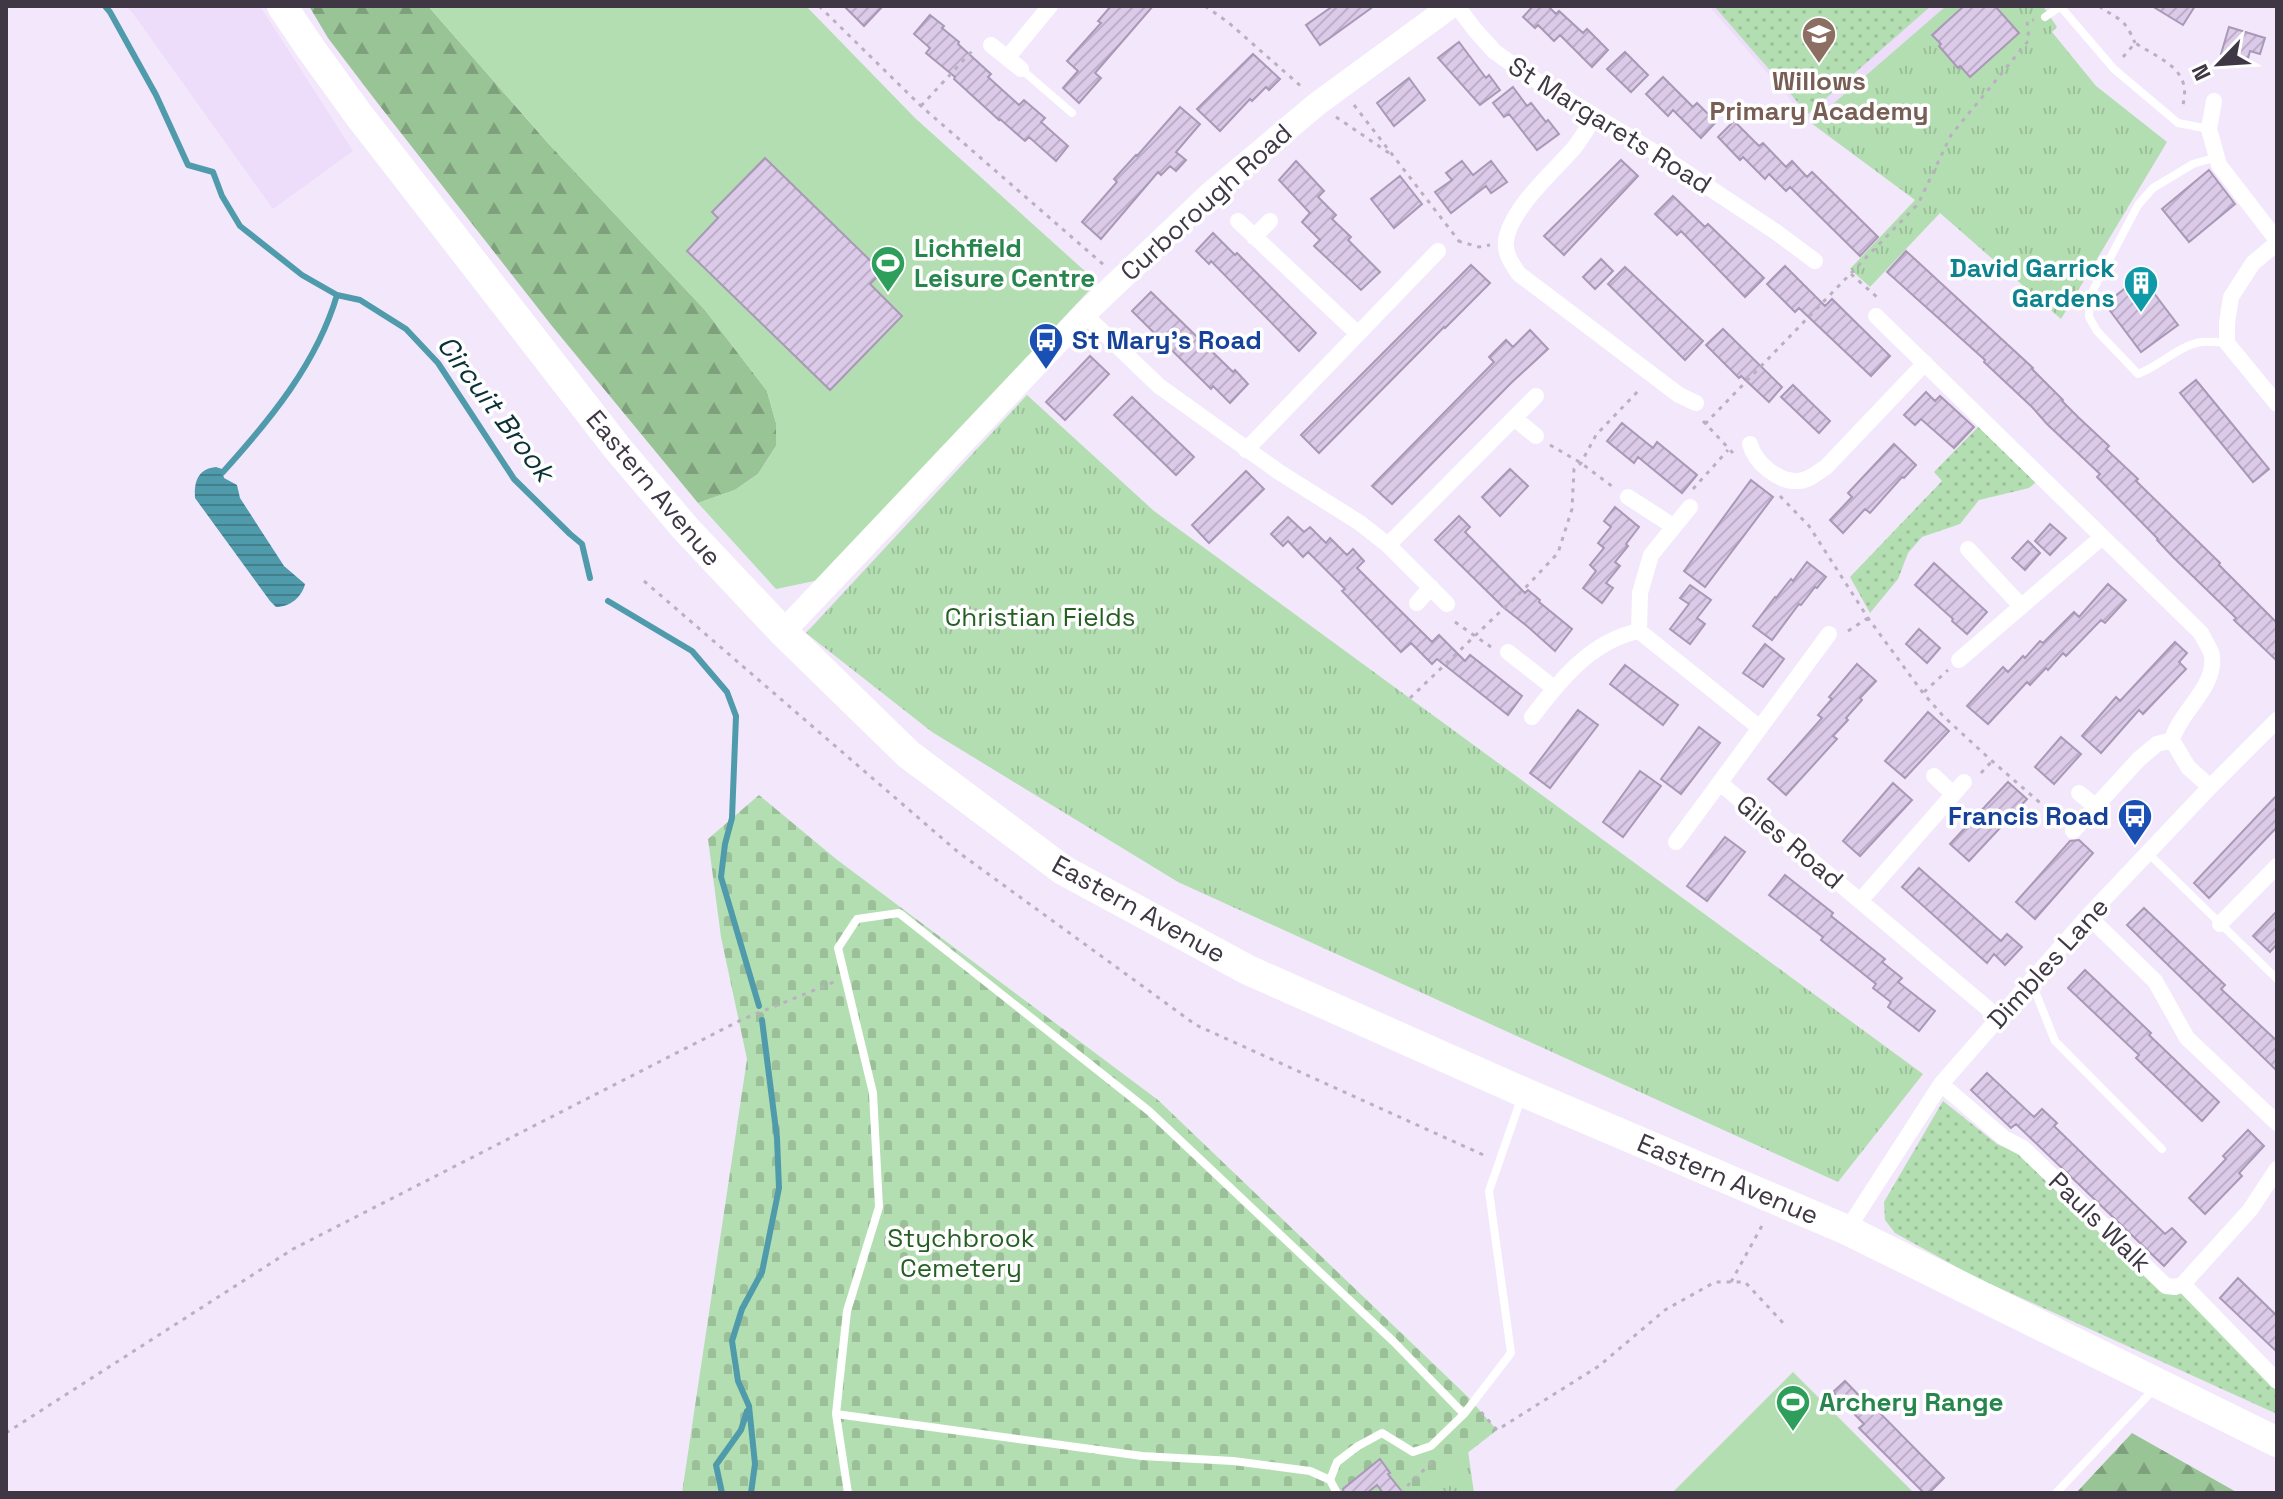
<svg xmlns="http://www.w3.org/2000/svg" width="2283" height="1499" viewBox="0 0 2283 1499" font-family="'Space Grotesk',sans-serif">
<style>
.built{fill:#eedcfb}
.grass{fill:url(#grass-dots)}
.forest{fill:url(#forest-firs)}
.cemetery{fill:url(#cemetery-stones)}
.park{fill:url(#park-tufts)}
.pitch{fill:#b3deb1}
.water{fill:url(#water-rules)}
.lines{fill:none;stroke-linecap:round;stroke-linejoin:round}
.stream{stroke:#4f9bab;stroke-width:6}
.building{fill:url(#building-hatch);stroke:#a998b6;stroke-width:2}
.path{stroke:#bab0c1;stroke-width:3;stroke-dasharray:4 6;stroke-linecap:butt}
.lane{stroke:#fff;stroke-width:8}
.street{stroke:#fff;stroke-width:16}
.secondary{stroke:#fff;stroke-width:24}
.highway{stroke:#fff;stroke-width:30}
.labels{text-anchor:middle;stroke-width:7;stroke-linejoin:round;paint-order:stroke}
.education-label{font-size:26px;font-weight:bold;fill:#785e54;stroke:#fff}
.street-label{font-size:26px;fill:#3f3844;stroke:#fff}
.leisure-label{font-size:26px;font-weight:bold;fill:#27864d;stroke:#fff;text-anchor:start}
.culture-label{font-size:26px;font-weight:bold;fill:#0d838f;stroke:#fff;text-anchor:end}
.transit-label{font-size:26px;font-weight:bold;fill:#164399;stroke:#fff;text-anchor:start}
.park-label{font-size:26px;fill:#255f24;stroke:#fff}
.water-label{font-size:28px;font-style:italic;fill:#0b3038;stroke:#fff}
</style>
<defs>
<pattern id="grass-dots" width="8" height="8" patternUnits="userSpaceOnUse" patternTransform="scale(2)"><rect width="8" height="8" fill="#b3deb1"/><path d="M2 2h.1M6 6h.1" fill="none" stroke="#9bbf99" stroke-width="1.8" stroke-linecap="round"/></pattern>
<pattern id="forest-firs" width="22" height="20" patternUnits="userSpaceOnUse" patternTransform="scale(2)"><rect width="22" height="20" fill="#99c496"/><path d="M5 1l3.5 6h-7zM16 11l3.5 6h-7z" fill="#7ea07c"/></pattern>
<pattern id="cemetery-stones" width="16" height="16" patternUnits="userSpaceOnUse" patternTransform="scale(2)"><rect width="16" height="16" fill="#b3deb1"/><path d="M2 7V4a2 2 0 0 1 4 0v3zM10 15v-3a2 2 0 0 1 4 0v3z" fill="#9bbf99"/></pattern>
<pattern id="park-tufts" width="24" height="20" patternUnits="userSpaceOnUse" patternTransform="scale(2)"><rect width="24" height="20" fill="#b3deb1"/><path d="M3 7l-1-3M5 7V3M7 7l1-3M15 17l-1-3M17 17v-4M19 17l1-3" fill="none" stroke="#9bbf99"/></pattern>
<pattern id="water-rules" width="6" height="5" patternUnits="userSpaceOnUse" patternTransform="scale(2)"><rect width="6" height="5" fill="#4f9bab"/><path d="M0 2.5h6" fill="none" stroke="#437f8d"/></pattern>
<pattern id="building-hatch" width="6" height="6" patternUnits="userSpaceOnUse" patternTransform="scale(2)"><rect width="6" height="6" fill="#dccae9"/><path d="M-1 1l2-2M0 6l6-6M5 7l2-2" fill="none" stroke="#beaec9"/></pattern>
</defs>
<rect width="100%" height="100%" fill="#f2e7fb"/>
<path class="built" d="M125,6H260L353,151L273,209L132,12Z
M1709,6H1946L1811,123Z"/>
<path class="grass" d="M1714,6H1931L1808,114Z
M1979,426L2036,482L2029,488L1979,500L1960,524L1922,537L1908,553L1898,579L1870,613L1850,577L1942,481L1934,472Z
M1943,1101L1997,1144L2021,1154L2184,1291L2277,1391V1414L1975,1277L1895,1233L1885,1220L1884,1202Z"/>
<path class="forest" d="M309,6H428L547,142L705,310L767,391L776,423V446L758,474L735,490L698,503L552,326L376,101L328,38Z
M2132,1433L2238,1493H2076Z"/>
<path class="cemetery" d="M759,795L836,859L1158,1100L1467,1396L1497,1430L1416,1493H682L747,1059L721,937L708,839Z"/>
<path class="park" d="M1946,6H2043L2057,27L2052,32L2096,86L2167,142L2061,319L1940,213L1870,287L1850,269L1915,200L1811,123Z
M1027,395L1154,511L1923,1074L1838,1182L1178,882L932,732L806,633Z
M1468,1451L1474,1493H1416Z"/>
<path class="pitch" d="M428,6H806L915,118L1097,282L819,580L776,589L698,503L735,490L758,474L776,446V423L767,391L705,310L547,142Z
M1793,1372L1914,1493H1672Z"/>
<path class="water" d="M216,467L222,469L224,478L237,485L240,498L284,566L305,584C302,597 290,607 276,607L270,601L195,498C194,481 198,469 216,467Z"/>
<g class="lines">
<path class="stream" d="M105,6L110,12L156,95L188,165L213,172L222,196L240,226L302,275L337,295L360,300L406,329L438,363L514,479L570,534L582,544L590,578
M223,472C270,420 317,363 337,295
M608,601L692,651L727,692L736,716L732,818L725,844L721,877L759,1006
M722,1493L716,1465L741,1430L747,1411
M751,1493L755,1464L749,1406L738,1381L732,1341L742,1309L762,1272L779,1188L777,1138L762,1020"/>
</g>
<path class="building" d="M844,6H883L864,26Z
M1111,6H1153L1095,73L1101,78L1079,103L1063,88L1078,71L1067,61L1101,23L1098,21Z
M1333,6H1374L1320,45L1306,25Z
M1533,6H1548L1556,14L1559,11L1583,33L1587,29L1608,50L1592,67L1560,35L1554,41L1538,25L1535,28L1523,17Z
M1964,6H1995L2019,33L1970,77L1960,66L1958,68L1939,46L1941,44L1932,35Z
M2152,6H2195L2183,25Z
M930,15L944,26L942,28L959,42L958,44L991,74L988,77L1019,105L1024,100L1045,118L1041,122L1068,146L1056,161L1029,137L1025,141L1000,119L999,120L954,79L955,77L926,53L930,48L914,34Z
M2229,27L2265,38L2260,54L2250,51L2247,62L2221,54Z
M1459,42L1486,78L1489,75L1500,90L1480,105L1438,58Z
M1625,52L1648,75L1631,92L1607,69Z
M1253,54L1280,79L1269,90L1266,87L1252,101L1250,99L1220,131L1197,109Z
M1663,77L1693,107L1697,103L1716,122L1701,138L1673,110L1668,116L1646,94Z
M1409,78L1425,100L1394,126L1377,103Z
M1513,87L1527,106L1531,103L1546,122L1548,120L1559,134L1537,150L1509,114L1504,117L1493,103Z
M1180,107L1200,124L1176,152L1186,160L1176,171L1170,166L1161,175L1158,172L1101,239L1082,222L1117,182L1114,179L1136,155L1137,156Z
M1734,121L1759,146L1763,143L1786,167L1792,161L1807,177L1812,172L1878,237L1860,256L1790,187L1786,191L1769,174L1765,179L1743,157L1740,160L1718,137Z
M765,158L882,272L870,284L902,316L830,390L687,251L718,218L712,212Z
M1621,160L1638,176L1564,255L1544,236Z
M1296,161L1324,191L1318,197L1336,215L1332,219L1351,237L1348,240L1380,272L1361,290L1314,246L1320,240L1302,222L1310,213L1279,180Z
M1462,161L1473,175L1491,161L1507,182L1491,193L1486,186L1451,213L1435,192L1452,180L1446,173Z
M2209,170L2235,204L2189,242L2162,209Z
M1400,176L1422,204L1394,228L1371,199Z
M1673,196L1705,227L1708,224L1764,278L1745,297L1681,231L1677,235L1655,214Z
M1213,233L1235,255L1237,253L1316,333L1299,351L1211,261L1209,264L1196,251Z
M1906,251L2033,368L2032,369L2063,400L2062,401L2078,417L2109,446L2106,449L2138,479L2136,481L2220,563L2219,565L2277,623V661L2234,620L2236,618L2173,557L2157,540L2158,539L2097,477L2100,474L2047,424L2032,407L1984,362L1985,360L1887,272Z
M1601,259L1613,271L1595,289L1583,277Z
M1471,265L1490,283L1445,328L1444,327L1319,453L1301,435Z
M1785,266L1825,306L1832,299L1890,356L1871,376L1799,308L1795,312L1767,284Z
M1625,267L1703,341L1685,360L1608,284Z
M2141,276L2178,325L2141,352L2105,304Z
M1151,292L1233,372L1235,370L1248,384L1230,403L1213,386L1211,389L1132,311Z
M1723,329L1782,387L1769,402L1741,376L1739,378L1706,345Z
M1530,330L1548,349L1511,383L1392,504L1372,486L1494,362L1489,357L1506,340L1513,347Z
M1090,356L1109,374L1065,420L1046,402Z
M2196,380L2269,469L2253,482L2180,393Z
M1793,385L1830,421L1819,433L1781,397Z
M1926,392L1935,401L1940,396L1974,427L1954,448L1921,419L1915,425L1904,415Z
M1132,397L1194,457L1176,475L1114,415Z
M1622,423L1653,448L1657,442L1697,475L1682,493L1638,457L1634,463L1607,441Z
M1894,444L1916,465L1904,478L1902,477L1870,513L1865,509L1843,533L1830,520L1852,497L1848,493Z
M1510,469L1528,486L1500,516L1482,497Z
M1246,471L1264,489L1209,543L1192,525Z
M1751,480L1773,497L1705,587L1684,571Z
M1615,507L1639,527L1626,544L1628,546L1615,562L1620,566L1606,583L1613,588L1602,603L1583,588L1596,571L1590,565L1604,548L1598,543L1611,527L1604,521Z
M1459,516L1470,527L1465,532L1525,593L1528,590L1540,600L1539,602L1572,629L1555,651L1527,626L1503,607L1435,540Z
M1288,517L1304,532L1310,527L1326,543L1330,538L1347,555L1353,549L1364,561L1357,568L1432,642L1439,635L1465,661L1470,655L1522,696L1508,715L1437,659L1432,664L1411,643L1401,652L1342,591L1345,589L1308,552L1303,557L1288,541L1283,546L1271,534Z
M2050,524L2066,538L2050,555L2035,541Z
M2028,541L2040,553L2025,570L2012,558Z
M1807,562L1826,577L1817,588L1815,587L1801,605L1799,604L1772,640L1753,626L1775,597L1776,598L1791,579L1793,581Z
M1934,563L1987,612L1967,634L1952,621L1953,619L1915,585Z
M2108,584L2126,600L2105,623L2101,620L2066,656L2063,653L2048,670L2046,668L2030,685L2027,682L1988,724L1967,706L2003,667L2008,672L2023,656L2025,658L2040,641L2043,643L2074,612L2079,617Z
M1690,585L1711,600L1697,618L1705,624L1690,644L1670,629L1689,604L1680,598Z
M1919,629L1940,648L1927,663L1906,644Z
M2175,642L2187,653L2179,662L2186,669L2143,714L2139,710L2101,753L2082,736L2116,697L2120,701Z
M1765,644L1784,659L1763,687L1743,673Z
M1857,664L1876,681L1860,698L1862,700L1846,718L1848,720L1833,736L1837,739L1786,795L1768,779L1822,718L1818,715L1832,699L1829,697Z
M1625,665L1678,705L1663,725L1610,684Z
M1578,710L1598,725L1550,788L1530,773Z
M1928,712L1949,731L1905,778L1885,761Z
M1699,727L1720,743L1681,794L1661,779Z
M2061,737L2081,754L2054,784L2035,767Z
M1640,771L1661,786L1623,837L1603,822Z
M2008,782L2027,799L1969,861L1950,844Z
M1893,783L1912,800L1860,856L1843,841Z
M2277,795V827L2209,898L2194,883Z
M1725,837L1745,852L1707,901L1687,886Z
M2079,840L2093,853L2035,919L2016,902L2070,841Z
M1919,868L2001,941L2007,934L2022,947L2005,965L1994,954L1987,963L1902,887Z
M1785,875L1833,913L1831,916L1885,959L1882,962L1902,978L1898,982L1935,1011L1919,1031L1888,1007L1891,1002L1873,988L1876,984L1821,940L1823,937L1769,895Z
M2144,908L2225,985L2221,989L2277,1041V1071L2127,925Z
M2277,911V944L2270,952L2253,936Z
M2085,970L2151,1033L2149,1035L2219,1102L2202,1121L2136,1058L2139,1055L2068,988Z
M1987,1073L2034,1117L2042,1109L2057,1123L2054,1126L2165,1234L2172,1228L2186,1242L2164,1266L2016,1124L2011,1128L1971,1090Z
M2248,1130L2264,1146L2239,1173L2242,1176L2205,1214L2189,1198L2226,1159L2223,1156Z
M2238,1278L2277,1316V1352L2220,1298Z
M1845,1381L1876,1413L1877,1410L1944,1478L1929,1493H1924L1859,1428L1864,1424L1833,1392Z
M1380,1459L1390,1473L1388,1474L1403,1493H1383L1377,1485L1367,1493H1344L1343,1489Z"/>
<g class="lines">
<path class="path" d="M819,6L921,106L1105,266
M1205,6L1229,23L1303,88
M2099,6C2120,21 2124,17 2135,43
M2123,57L2135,43C2162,60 2194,70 2182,108
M1354,105L1459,241
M921,106L973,50
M1336,117L1392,155
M1458,241L1479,247L1490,245
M1851,274L1878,298
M1703,421L1733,453
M1705,424L1918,204L1951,135L2029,40L2027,21L2034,20
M1550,445L1581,463L1613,487
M1693,489L1728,450
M1780,496L1809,526L1868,618L1923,693L1943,716L1992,761L2061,821
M644,581L958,852L1196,1025L1488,1157
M1455,622L1491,647
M1848,631L1868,618
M1924,692L1948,670
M1410,698L1526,587L1558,553L1572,509L1574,469L1581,463L1596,435L1641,388
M1981,773L1992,761
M1731,1282L1764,1222
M1481,1412L1497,1430L1599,1366L1665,1310L1715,1282H1745L1785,1325
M6,1433L293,1249L741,1020L834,982
M1400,1493L1434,1460"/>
<path class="lane" d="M2060,6L2114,69L2178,123L2209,129
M2045,17L2061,6
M1021,69L1072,113
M2217,157L2193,164L2153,188L2138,205L2090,296L2089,317L2097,331L2138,374C2160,366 2178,346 2201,342C2209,341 2218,342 2227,343
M2148,853L2277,979
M2031,981L2055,1041L2162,1149
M836,1414L1142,1456L1233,1461L1310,1471L1330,1480
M848,1493L836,1414L847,1311L879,1207L873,1093L838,948L857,919L899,913L1149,1111L1394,1342L1464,1414
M1337,1493L1330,1480L1337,1462L1358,1446L1382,1433L1413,1452L1431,1446L1464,1414L1511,1353L1489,1191L1521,1099
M2056,1493L2154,1389"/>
<path class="street" d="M1457,6L1475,30L1495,52L1529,76L1666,159L1776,232L1815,261
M991,45L1021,69
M1007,58L1050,6
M2214,101L2209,129L2219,165L2277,240
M1595,116C1588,127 1582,138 1574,148C1553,172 1512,207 1506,240C1504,253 1512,264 1519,274L1679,395L1696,403
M1238,221L1358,334
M1254,237L1270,221
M2277,243L2253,263L2231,297L2227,323V343L2277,404
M1084,314L1159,386L1279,472L1360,523L1388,545L1447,604
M1876,316L2201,633C2204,640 2211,649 2212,656C2216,688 2180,711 2172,740L2188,767L2210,787
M1514,418L1536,436
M1750,444C1755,463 1778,482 1798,481C1809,481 1818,472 1826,467L1925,363
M1246,450L1438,251
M1628,497L1673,526
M1388,545L1536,396
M1968,549L2021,606
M1417,603L1431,587
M1639,631L1640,593L1651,555L1690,507
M1508,652L1554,688
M1959,660L2101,538
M1532,717C1560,680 1591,641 1639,631L1760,728
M1934,776L1952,793
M1720,783L1999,1018
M2079,793L2095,806
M2073,831L2139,759L2157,744L2172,740
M1676,842L1829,634
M1860,901L1964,782
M2088,916L2155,981L2187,1038L2277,1123
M2220,924L2277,866
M1941,1084L2004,1138L2023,1148L2166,1286L2175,1287L2183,1284L2250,1210L2277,1169
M1847,1230L1941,1084L2088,916L2210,787L2277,720
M2183,1284L2277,1381"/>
<path class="secondary" d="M783,632L1084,314L1210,194L1317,104L1451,6"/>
<path class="highway" d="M282,6L311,49L358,114L618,449L686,529L783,632L908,754L1063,870L1248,970L1523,1092L1847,1230L2277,1442"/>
</g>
<defs>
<g id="school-pin" transform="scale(1.8)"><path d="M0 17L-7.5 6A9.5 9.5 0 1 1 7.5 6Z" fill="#8d6e63" stroke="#fff"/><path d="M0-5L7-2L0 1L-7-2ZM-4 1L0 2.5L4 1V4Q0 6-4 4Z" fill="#fff"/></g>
<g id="stadium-pin" transform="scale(1.8)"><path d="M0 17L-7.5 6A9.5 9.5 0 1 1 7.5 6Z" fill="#2e9e5b" stroke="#fff"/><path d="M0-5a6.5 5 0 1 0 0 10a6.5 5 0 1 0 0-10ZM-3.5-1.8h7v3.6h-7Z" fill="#fff"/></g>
<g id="building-pin" transform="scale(1.8)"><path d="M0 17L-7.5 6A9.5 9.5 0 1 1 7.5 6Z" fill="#0f9aa8" stroke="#fff"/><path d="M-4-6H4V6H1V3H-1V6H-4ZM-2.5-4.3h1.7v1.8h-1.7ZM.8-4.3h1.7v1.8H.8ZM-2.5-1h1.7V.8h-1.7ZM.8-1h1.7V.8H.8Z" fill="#fff"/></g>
<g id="bus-pin" transform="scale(1.8)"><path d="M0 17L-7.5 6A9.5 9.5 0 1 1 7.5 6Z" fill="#1a4fb4" stroke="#fff"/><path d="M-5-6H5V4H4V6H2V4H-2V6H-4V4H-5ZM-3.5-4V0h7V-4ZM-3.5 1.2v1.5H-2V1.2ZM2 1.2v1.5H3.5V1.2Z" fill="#fff"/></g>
</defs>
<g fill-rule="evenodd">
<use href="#school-pin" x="1819" y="34"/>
<use href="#stadium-pin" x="888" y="263"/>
<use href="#building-pin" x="2141" y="283"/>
<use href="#bus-pin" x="1046" y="340"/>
<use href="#bus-pin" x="2135" y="816"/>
<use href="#stadium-pin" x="1793" y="1402"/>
</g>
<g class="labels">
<g class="education-label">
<text x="1819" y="90">Willows<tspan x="1819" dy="30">Primary Academy</tspan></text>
</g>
<g class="street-label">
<text transform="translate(1610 125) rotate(32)" y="9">St Margarets Road</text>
<text transform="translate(1206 202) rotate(-42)" y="9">Curborough Road</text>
<text transform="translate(654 488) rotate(50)" y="9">Eastern Avenue</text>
<text transform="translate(1790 842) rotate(40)" y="9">Giles Road</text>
<text transform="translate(1139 909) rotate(29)" y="9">Eastern Avenue</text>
<text transform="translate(2048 963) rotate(-48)" y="9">Dimbles Lane</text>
<text transform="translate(1728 1179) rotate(23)" y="9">Eastern Avenue</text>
<text transform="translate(2100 1222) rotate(44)" y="9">Pauls Walk</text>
</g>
<g class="leisure-label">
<text x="914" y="257">Lichfield<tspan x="914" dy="30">Leisure Centre</tspan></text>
<text x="1819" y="1411">Archery Range</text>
</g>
<g class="culture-label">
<text x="2115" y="277">David Garrick<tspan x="2115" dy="30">Gardens</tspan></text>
</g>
<g class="transit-label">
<text x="1072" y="349">St Mary's Road</text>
<text x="2109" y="825" text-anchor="end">Francis Road</text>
</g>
<g class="park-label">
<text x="1040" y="626">Christian Fields</text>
<text x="961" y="1247">Stychbrook<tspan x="961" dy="30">Cemetery</tspan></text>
</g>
<g class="water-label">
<text transform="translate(496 408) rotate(53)" y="10">Circuit Brook</text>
</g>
</g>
<rect width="2283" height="1499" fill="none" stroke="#3f3844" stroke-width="16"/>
<g transform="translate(2219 64) rotate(245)" stroke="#ffffff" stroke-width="6" paint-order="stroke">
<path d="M0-6L14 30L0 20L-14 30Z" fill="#3f3844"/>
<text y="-12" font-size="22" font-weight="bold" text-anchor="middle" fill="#3f3844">N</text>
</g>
</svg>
